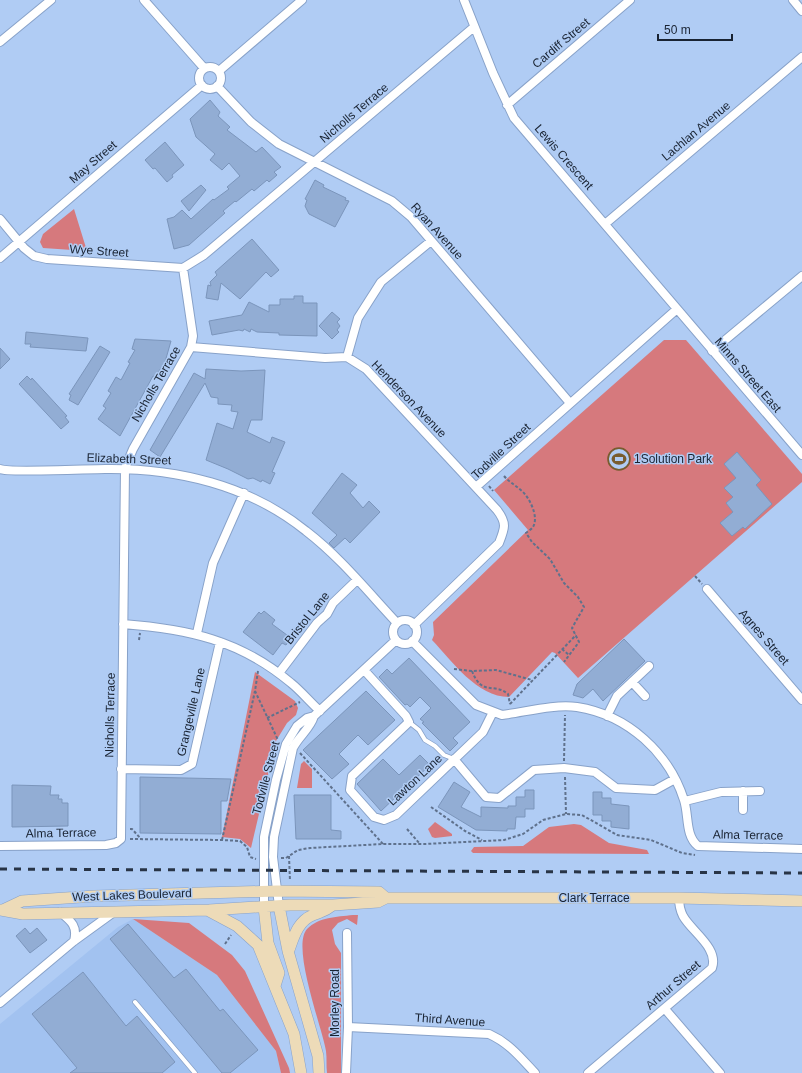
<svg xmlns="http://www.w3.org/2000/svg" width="802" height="1073" viewBox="0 0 802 1073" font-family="Helvetica,sans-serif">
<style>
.built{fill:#a2c2f0}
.green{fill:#d6797d}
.building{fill:#92add4;stroke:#7b95bb}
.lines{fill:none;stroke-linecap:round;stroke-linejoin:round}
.service-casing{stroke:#88a2c9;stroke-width:5.5}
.minor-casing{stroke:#88a2c9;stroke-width:10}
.secondary-casing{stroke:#88a2c9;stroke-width:12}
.path{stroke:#5f718c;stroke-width:2;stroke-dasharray:3 2;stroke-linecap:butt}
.service{stroke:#fff;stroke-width:4}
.minor{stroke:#fff;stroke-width:8}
.secondary{stroke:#eddbb8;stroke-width:11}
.rail{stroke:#283446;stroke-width:3;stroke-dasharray:7 7;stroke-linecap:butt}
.labels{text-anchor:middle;stroke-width:3;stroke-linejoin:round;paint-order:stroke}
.street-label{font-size:12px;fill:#192332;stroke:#b0ccf4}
.poi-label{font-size:12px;fill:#192332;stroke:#b0ccf4;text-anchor:start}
</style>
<rect width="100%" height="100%" fill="#b0ccf4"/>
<path class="built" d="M133,919L217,975L276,1051L281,1073H0V1024L118,927Z"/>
<path class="green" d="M74,209L87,251L43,248L40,242L43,234Z
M664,340H686L802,474V482L578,678L555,653L552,652L509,697C477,697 452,661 432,640L434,635L433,622L528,530L494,490Z
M255,672L295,701L298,708L296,715L287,723L276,741L251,848L240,839L222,837Z
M304,761L312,769V788H297L301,764Z
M435,822L452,834V836L435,838L432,837L428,829Z
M574,824L581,825L609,843L647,850L649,854L473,853L471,851L474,847L523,846L549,827Z
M353,915H358L357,925L347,919L338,923L332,930L335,944L341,953V1073H327C326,1066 327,1058 326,1051C322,1027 291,947 307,929C319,917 336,917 353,915Z
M133,919L189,923L232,955L245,971L289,1068L290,1073H281L276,1051L217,975Z"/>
<path class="building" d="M210,100L220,112L218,116L230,127L227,130L256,152L262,147L281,167L274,172L277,175L269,182L267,180L254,191L252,189L236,202L235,201L223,211L225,213L189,245L174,249L167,219L174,217L182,210L191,219L213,199L214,200L229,189L227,187L240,176L229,163L222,170L210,160L215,154L196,137L190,119Z
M165,142L184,165L172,175L173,177L167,182L155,168L153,169L145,160Z
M315,180L324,185L323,187L346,198L345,200L349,201L335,227L309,214L305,206L307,200L305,199Z
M201,185L206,190L189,211L181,201Z
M252,239L279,270L271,277L266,272L240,299L221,283L218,300L206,298L208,285L211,286L210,282L217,275L215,272Z
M294,296H303V303H317V336L279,335V333L257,332L251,329L250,332L244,329L243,331L239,330L212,335L209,321L242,315L249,302L269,312V305H280V299H294Z
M332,312L340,319L337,322L340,326L337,330L339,332L332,339L319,326Z
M26,332L88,338L86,351L30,347L31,344H25Z
M135,339L171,341L165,362L155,377L153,376L120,436L98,419L106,408L103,406L111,393L108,391L116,377L121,380L130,363L128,362L135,350L132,349Z
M100,346L110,352L78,405L69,400L71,395L69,394Z
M0,348L10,359L0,369Z
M206,369L241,371L265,370L262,420H251L247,432L270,443L272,437L285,442L272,472L275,473L270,484L262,480L261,482L253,478L248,479L228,469L206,460L217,423L233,429L238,412L231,411L232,405L218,404V398L211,397L205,383L160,457L150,450L194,373L205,379Z
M27,376L31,380L32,378L67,416L65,417L69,422L61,429L19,384Z
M737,452L761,480L756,485L772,504L745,529L743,527L732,536L720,523L733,512L726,503L733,497L724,488L736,478L724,464Z
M342,473L357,485L350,493L363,508L369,501L380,512L350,543L345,538L334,548L329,543L337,535L312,513Z
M264,611L275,620L272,624L291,638L286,645L282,643L273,655L243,632L259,612L261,614Z
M624,639L645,661L603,701L593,689L583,698L573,695L577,684Z
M409,658L470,722L453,738L458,743L450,751L422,723L424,722L420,719L431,708L420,697L410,707L407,704L405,705L379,677L387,669L392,674Z
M366,691L395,720L368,745L358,735L339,754L349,764L332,779L303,750Z
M420,755L430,765L381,811L357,784L383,759L399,775Z
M140,777L231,779L227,801H221V834L140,833Z
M454,782L470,792L461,807L481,817V807L508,808V806H516V797H525V790H534V809H525V817H516L515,829H507V831L476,830L438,807Z
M12,785L51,786L50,795H59L58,799H62V803H68V826L12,827Z
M593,792H602V798H611V804L629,806V829L611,827V821H602V815H593Z
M294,795H331V830L341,831V839H296Z
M128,924L174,978L186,969L220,1011L223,1009L258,1050L230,1073H222L110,939Z
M25,928L30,934L37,928L47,940L30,953L16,936Z
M83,972L126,1026L137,1016L175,1062L162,1073H70L77,1068L32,1014Z"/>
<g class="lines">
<g class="service-casing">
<path id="service" d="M409,722L419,730L425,740L435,746L444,755L454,759
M135,1002L195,1073"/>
</g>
<g class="minor-casing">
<path id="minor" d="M144,0L204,68
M464,0L493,73L514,118L802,455
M793,0L802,11
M0,42L51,0
M199 78a11 11 0 1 1 22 0a11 11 0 1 1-22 0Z
M219,71L302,0
M217,86L251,122L279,144L392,201L411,217L570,403
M507,105L630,0
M0,219L24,248L34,256L47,259L183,268
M605,224L802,57
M0,258L202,85
M191,347L325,358L347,357L366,369L497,510C507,523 505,528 499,543L414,625
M712,351L802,276
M347,357L358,318L381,282L431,241
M0,469C9,473 89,469 105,469C177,468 249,485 306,531C340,557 368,592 397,623
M476,487L677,309
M707,589L802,700
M393 632a12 12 0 1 1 24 0a12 12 0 1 1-24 0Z
M123,624C188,629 240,640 291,683C301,691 310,702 320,711
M197,633L213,563L244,493
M412,641L476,705L502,715C526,712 553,704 577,707C628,715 669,753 684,800C689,815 685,836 698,846L802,849
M364,670L406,716L409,722L352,776L350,790L374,817L384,820L396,815L483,732L493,712
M279,673L317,623L327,614L333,603L357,580
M632,682L645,696
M607,716L617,696L649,666
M454,759L486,797L499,798L534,770L564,768L595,772L616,788L655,790L675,779
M121,769L181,770L192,764L220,642
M743,791V810
M685,801L721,792L760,791
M0,846L106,845L116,843L121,839L125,468L133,449L191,347L193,336L183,268L204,255L474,27
M279,906L273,857L274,837L293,748C299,736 310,729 314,716
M264,907V837L276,780L286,744L297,726L307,718L314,716L396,640
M60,912C71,921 78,926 74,941
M0,1003L74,941L114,912
M665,1009L720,1073
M348,1027L489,1034C509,1043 520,1057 535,1073
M346,1073L348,1027L347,933
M588,1073L712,968C719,948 692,932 683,916C680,910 679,905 679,898"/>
</g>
<g class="secondary-casing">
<path id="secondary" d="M279,906L288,951L318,1056L319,1073
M264,907L268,943L279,973L275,986
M0,910L23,914L209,910L290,905H333L378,902L386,898H679L802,901
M3,910L22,901L95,896L277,891L379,892L386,898
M209,911L237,926L258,945L294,1034L301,1073
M289,950C294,936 298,921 313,915C323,911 324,912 333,905"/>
</g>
<path class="path" d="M504,476C510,483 517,486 523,492C530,499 539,517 533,527C532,529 528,531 526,533L532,542L550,559L564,583L578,597L584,607L572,628L579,642L564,662
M489,486L493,491
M695,576L702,584
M139,640L140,633
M562,649L569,655
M454,669L472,671L496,670L532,680
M258,671L255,691L278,740
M472,671C482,697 494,682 508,694L510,704
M510,704L576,635
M267,718L300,702
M300,753L383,844
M564,761L565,715
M565,777L566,814
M431,807L465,831L482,840
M130,829H132L141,839
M407,829L420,844
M130,839L222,840L240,841L247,847L250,857L256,859
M222,840L255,691
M289,856L290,881
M281,858H286L298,850L310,848L383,844H425L504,840L523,834L543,820L566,814L582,815L617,835L651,840L682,853L695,855
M225,944L231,935"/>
<use href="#service" class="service"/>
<use href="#minor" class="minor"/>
<use href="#secondary" class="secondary"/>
<path class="rail" d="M0,869L802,873"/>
</g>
<defs>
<g id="stadium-ring" transform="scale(1.15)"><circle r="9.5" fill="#b0ccf4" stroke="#785c2f" stroke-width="1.5"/><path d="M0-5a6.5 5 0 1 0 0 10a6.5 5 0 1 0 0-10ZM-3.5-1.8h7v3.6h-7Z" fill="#785c2f"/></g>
</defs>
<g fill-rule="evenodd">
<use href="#stadium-ring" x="619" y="459"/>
</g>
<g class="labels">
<g class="street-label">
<text transform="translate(561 43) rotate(-40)" y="4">Cardiff Street</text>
<text transform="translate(354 113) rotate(-40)" y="4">Nicholls Terrace</text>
<text transform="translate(696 131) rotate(-40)" y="4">Lachlan Avenue</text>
<text transform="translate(564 157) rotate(49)" y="4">Lewis Crescent</text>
<text transform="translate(93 162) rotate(-41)" y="4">May Street</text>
<text transform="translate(437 231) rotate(48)" y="4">Ryan Avenue</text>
<text transform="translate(99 251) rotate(4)" y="4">Wye Street</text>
<text transform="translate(748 375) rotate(49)" y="4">Minns Street East</text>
<text transform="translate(156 384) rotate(-60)" y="4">Nicholls Terrace</text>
<text transform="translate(409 399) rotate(46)" y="4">Henderson Avenue</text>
<text transform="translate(501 451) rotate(-43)" y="4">Todville Street</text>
<text transform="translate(129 459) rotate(2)" y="4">Elizabeth Street</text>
<text transform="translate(307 618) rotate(-51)" y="4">Bristol Lane</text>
<text transform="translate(764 637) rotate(49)" y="4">Agnes Street</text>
<text transform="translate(191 712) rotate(-77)" y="4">Grangeville Lane</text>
<text transform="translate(110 715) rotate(-89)" y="4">Nicholls Terrace</text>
<text transform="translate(266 778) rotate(-75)" y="4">Todville Street</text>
<text transform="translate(415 780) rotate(-43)" y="4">Lawton Lane</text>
<text transform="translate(61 833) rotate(-1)" y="4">Alma Terrace</text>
<text transform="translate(748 835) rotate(1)" y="4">Alma Terrace</text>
<text transform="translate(132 895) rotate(-2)" y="4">West Lakes Boulevard</text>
<text x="594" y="902">Clark Terrace</text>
<text transform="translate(673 985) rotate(-41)" y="4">Arthur Street</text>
<text transform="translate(335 1003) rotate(-90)" y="4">Morley Road</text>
<text transform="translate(450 1020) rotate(4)" y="4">Third Avenue</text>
</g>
<g class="poi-label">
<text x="634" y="463">1Solution Park</text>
</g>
</g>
<path d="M658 34v6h74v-6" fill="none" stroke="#192332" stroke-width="2"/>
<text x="664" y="34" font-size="12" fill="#192332" stroke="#b0ccf4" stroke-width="3" paint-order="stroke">50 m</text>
</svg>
